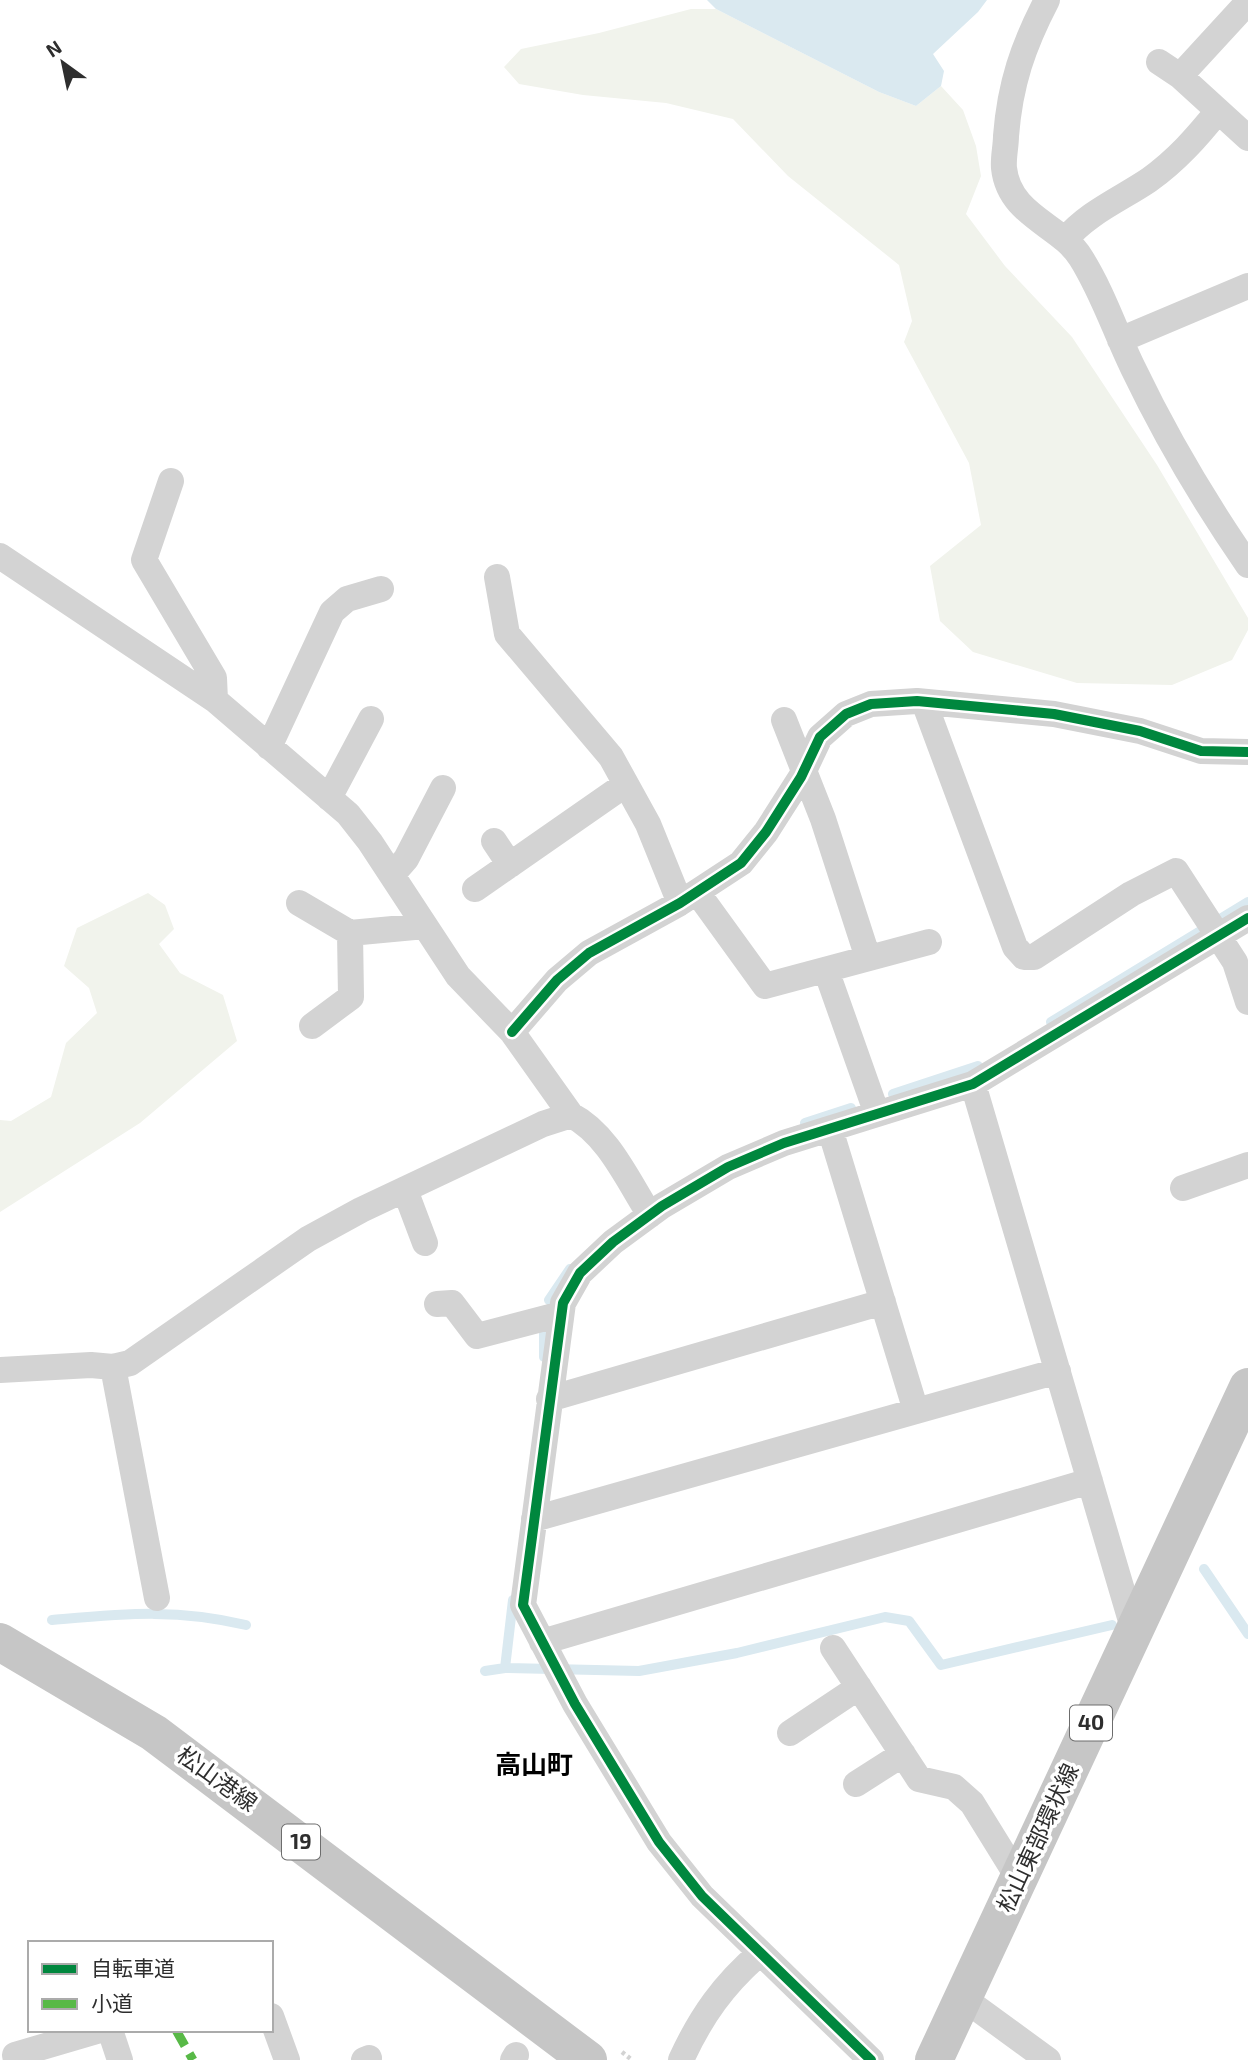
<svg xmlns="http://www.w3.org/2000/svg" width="1248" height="2060" viewBox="0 0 1248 2060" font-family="'Exo 2','Noto Sans JP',sans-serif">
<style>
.green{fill:#f1f3ec}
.water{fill:#dae9f0}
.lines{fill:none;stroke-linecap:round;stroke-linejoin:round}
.stream{stroke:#dae9f0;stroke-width:10}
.path{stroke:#d3d3d3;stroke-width:4.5;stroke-dasharray:3.5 3.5;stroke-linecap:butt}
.minor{stroke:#d3d3d3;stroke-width:26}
.primary{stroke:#c6c6c6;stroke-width:38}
.quiet{stroke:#58b947;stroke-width:9;stroke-dasharray:18 9;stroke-linecap:butt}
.cycleway-casing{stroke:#fff;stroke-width:15}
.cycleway{stroke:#00873e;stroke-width:10}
.labels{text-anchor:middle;stroke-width:7;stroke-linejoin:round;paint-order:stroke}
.shield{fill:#fff;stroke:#6d6d6d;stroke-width:2}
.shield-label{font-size:21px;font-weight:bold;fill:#2e2e2e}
.street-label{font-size:23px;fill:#2e2e2e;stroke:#fff}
.quarter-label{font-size:26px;font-weight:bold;fill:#000;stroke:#fff}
</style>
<rect width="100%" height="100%" fill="#fff"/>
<path class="green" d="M691,9H716L879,92L916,106L941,86L963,110L976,146L981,176L966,214L1005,266L1072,337L1157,465L1248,618V630L1232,660L1172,685L1077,683L973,652L940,621L930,566L981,525L969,463L904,342L912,321L899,265L788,176L733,119L666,103L583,95L519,84L504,67L521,49L599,33Z
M148,893L165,905L174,929L159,944L180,973L223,995L237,1041L140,1123L0,1212V1120L11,1121L51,1097L66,1043L97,1013L89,988L64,966L77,928Z"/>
<path class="water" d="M707,0H987L978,12L933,54L944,71L941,86L916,106L879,92L716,9Z"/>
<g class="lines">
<path class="stream" d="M1051,1022L1248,902
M893,1094L978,1066
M805,1123L851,1108
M549,1300L570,1269
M544,1357V1333
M1204,1569L1248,1634
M52,1620C122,1614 176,1608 246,1625
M505,1668L513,1600
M485,1671L505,1668L639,1671L737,1653L885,1617L909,1621L941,1665L1112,1625"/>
<path class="path" d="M622,2052L632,2060"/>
<path class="minor" d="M1047,0C1023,46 1010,84 1006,136C1006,146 1003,158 1004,168C1009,216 1061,225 1081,258C1103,293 1115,331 1133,368C1166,437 1205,503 1248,565
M1159,62L1180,76L1248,138
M1180,76L1248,2
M1065,240C1087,213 1121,199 1149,180C1177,160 1197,137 1218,111
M1120,340L1248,286
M171,481L144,560L214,678L215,700
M0,556L215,700L348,814L370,842L458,976L512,1032L571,1115
M497,577L507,634L611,757L648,824L680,903
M924,702L1015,947L1024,957H1034L1131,894L1176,871L1235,962L1248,1002
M784,720L823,819L868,958
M269,747L332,612L347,599L381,589
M329,798L371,719
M494,841L510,865
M392,875L406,859L443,788
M475,889L626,784
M697,892L765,986L929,942
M299,903L350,933
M826,970L877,1114
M312,1026L351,997L350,933L425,926
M512,1032L557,980L589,953L680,903L741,863L766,832L801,777L820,737L846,714L871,704L917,701L1054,714L1140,731L1201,751L1248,752
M973,1084L1134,1631
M830,1129L916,1411
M1183,1188L1248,1165
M405,1190L425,1243
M437,1304L452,1303L477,1336L561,1314
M113,1367L157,1598
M0,1370L91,1365L113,1367L130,1363L308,1239L361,1210L543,1124L571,1115C608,1134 628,1181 650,1215
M549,1399L883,1302
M534,1519L1058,1371
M542,1642L1090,1481
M833,1648L919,1779L954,1787L972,1803L1019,1879
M790,1733L859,1687
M856,1784L903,1754
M963,1998L1048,2060
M271,2016L287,2060
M110,2030L120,2060
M16,2060L15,2055L100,2030
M364,2060L369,2058
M513,2060L516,2055
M681,2060C701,2016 724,1984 760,1953
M871,2060L702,1896L659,1842L575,1704L523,1605L563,1303L580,1273L613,1242L662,1206L728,1167L784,1143L973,1084L1248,918"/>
<path class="primary" d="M0,1642L154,1733L588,2060
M934,2060L1248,1387"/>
<path class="quiet" d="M176,2030L193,2060"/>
<g class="cycleway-casing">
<path id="cycleway" d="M512,1032L557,980L589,953L680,903L741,863L766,832L801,777L820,737L846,714L871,704L917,701L1054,714L1140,731L1201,751L1248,752
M871,2060L702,1896L659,1842L575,1704L523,1605L563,1303L580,1273L613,1242L662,1206L728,1167L784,1143L973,1084L1248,918"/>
</g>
<use href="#cycleway" class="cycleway"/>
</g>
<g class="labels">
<g class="shield">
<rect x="1070" y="1705.5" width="42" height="35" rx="5"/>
<rect x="282" y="1824.5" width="38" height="35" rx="5"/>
</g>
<g class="shield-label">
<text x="1091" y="1730">40</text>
<text x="301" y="1849">19</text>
</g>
<g class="street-label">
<text transform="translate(217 1779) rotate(36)" y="8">松山港線</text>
<text transform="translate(1038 1838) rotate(-65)" y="8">松山東部環状線</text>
</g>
<g class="quarter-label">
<text x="534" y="1774">高山町</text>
</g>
</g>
<rect x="28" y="1941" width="245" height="91" fill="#ffffff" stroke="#ababab" stroke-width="2"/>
<rect x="42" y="1964" width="35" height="10" fill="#00873e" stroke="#ababab" stroke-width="2"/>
<text x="91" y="1976" font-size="21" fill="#2e2e2e">自転車道</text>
<rect x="42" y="1999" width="35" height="10" fill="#58b947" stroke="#ababab" stroke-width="2"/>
<text x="91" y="2011" font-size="21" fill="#2e2e2e">小道</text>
<g transform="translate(63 63) rotate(327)" stroke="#ffffff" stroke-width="5" paint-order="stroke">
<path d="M0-5L12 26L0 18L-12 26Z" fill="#2e2e2e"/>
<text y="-10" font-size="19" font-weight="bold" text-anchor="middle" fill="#2e2e2e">N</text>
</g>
</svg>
